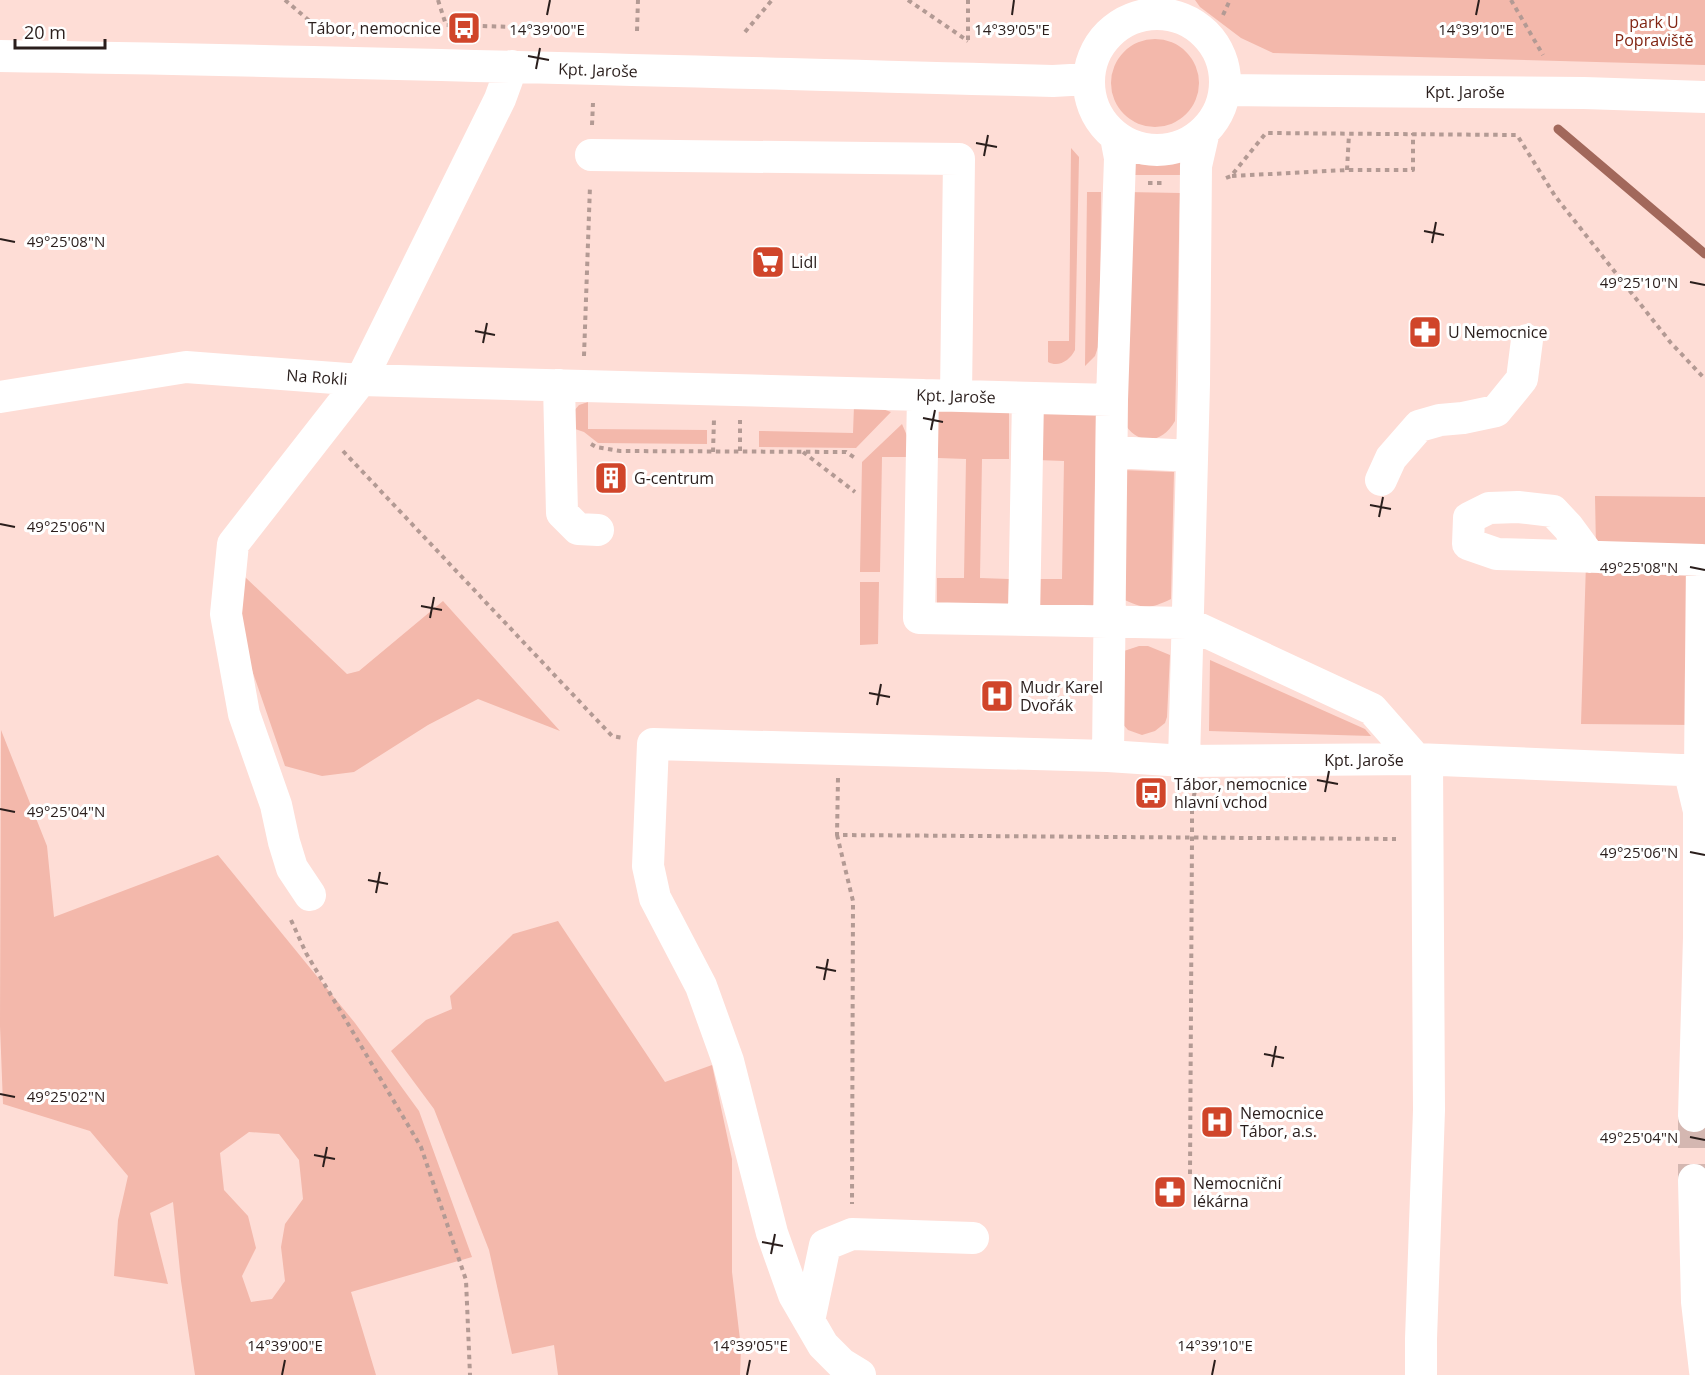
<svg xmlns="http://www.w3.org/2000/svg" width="1705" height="1375" viewBox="0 0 1705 1375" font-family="'Open Sans',sans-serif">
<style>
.green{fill:#f3b8ab;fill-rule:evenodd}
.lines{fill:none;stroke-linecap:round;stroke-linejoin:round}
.stream{stroke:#a2685b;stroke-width:9}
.minor-tunnel{stroke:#d4b7b1;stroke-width:32;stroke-dasharray:32 16;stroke-linecap:butt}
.path{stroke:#b39a94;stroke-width:4;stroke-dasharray:4.5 4.5;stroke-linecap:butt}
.minor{stroke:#fff;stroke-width:32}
.ticks{fill:none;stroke:#2a1e1c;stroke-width:2}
.labels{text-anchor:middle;stroke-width:6;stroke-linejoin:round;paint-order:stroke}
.park-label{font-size:16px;fill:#812412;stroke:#fff}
.poi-label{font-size:16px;fill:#2a1e1c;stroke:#fff;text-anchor:start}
.street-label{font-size:16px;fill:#2a1e1c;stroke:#fff}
.ticks-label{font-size:15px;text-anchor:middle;fill:#2a1e1c;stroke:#fff;stroke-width:6;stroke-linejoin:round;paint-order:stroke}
</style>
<rect width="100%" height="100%" fill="#feddd6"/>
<path class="green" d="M1195,0H1705V65L1273,53L1241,38L1200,7Z
M1111 83a44 44 0 1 1 88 0a44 44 0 1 1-88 0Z
M1071,148L1079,157L1075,350C1070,360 1059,368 1048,362V341H1069Z
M1127,161C1146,166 1162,166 1180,162V175H1127Z
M1087,192H1101L1100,341L1095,356L1085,366Z
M1127,192L1180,193L1175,421C1161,446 1136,445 1123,421Z
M588,402V429L707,430V444L598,443L584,432L572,428L573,412L579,405Z
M854,406H874L891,412L856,448L759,447V431L853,433Z
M938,407L1009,408V459H982L980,578L1009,579L1008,604L937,603V578H964L966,459L938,458Z
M1038,409L1096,410L1093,606L1035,605L1036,579H1062L1064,461L1037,460Z
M902,424L908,438V457H882L880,572H860L862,462Z
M1122,470L1174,472L1171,599C1146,611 1144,608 1120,598Z
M1595,496L1705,497V550L1596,548Z
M1586,563L1696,565L1695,725L1581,724Z
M245,577L347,674L359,671L443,601L560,731L478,699L428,725L354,772L322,776L285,766L241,638V588Z
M860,582H879L878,644L860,645Z
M1139,646H1148L1170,655L1167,717L1165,723L1155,731L1142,735L1128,730L1120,721L1118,653Z
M1210,660L1365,729L1371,736L1209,731Z
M1,730L47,846L54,917L218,855L355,1023L419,1111L472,1257L351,1292L376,1375H195L181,1281L173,1202L150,1213L168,1284L114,1276L118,1220L128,1176L90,1131L3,1104L0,1026ZM249,1132L279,1134L299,1160L303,1199L285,1224L281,1247L285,1281L272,1299L251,1302L242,1276L256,1248L248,1216L224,1190L220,1153Z
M558,921L665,1082L712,1065L732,1159V1272L741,1348L740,1375H558L554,1345L512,1354L489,1250L434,1109L391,1051L426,1020L452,1009L450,996L513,934Z"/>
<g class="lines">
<path class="stream" d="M1558,129L1705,254"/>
<path class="minor-tunnel" d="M1694,1116V1180"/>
<path class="path" d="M285,0L312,23
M438,0L446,25L587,29
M908,0L968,41
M1511,0L1543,55
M1223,15L1230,0
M637,31L638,0
M745,32L772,0
M968,40V0
M592,125L593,103
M1347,170L1349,134
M1232,176L1347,170H1413V133
M1226,178L1231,176L1266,133L1517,135L1555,196L1671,343L1705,379
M1148,183H1165
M584,356L590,186
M591,444L596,447L620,451L846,452L855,458
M343,451L612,736L624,738
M740,451V420
M713,452L714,419
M803,452L855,492
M838,778L837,835L1396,839
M837,835L853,901L852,1204
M291,920L306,953L421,1147L466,1280L470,1375
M1190,1174L1192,838V804L1195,791"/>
<path class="minor" d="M1089 82a68 68 0 1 1 136 0a68 68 0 1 1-136 0Z
M0,56C351,61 702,72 1053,81L1088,79
M1225,90L1584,93L1705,97
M591,155L959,159L956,396
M559,385L562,513L578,529L598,530
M923,395L919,618L1187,623L1372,709L1416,759
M0,397L186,367L361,380L1112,400
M1112,452L1192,456
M1381,480L1391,458L1419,426L1440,420L1463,418L1496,411L1522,379L1527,340
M1590,557L1568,527L1553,511L1518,507L1489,508L1469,518L1468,544L1497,554L1702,560L1700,771
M1024,620L1028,398
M1108,756L1112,400L1120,158L1116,137
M1184,761L1194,384L1196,166L1204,131
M1689,769L1699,811V938L1694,1116
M310,895L292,868L284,842L276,805L244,714L226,614L233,544L361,380L500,99L512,66
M1694,1180L1697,1302L1705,1371
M809,1321L825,1245L852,1234L973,1238
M860,1375L842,1364L823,1345L794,1295L772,1233L728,1061L701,986L655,898L648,866L653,744L1108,756L1184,761L1416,759L1705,771
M1421,1375V1339L1429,1110L1427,760"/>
</g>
<path class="ticks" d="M547,15L550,0M1012,15L1014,0M1476,15L1479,0M528,56L549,60M536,69L540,48M976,143L997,147M984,156L988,135M1424,231L1444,235M0,239L15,242M1432,243L1436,222M1690,282L1705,285M475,331L495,335M483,343L487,323M923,418L943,422M931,430L935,410M1370,505L1391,509M1379,517L1383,497M0,524L15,527M1690,567L1705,570M421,606L442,610M430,618L434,597M869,693L890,697M877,705L881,684M1317,780L1338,784M1325,792L1329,771M0,809L15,812M1690,852L1705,855M368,880L388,884M376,893L380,872M816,967L836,971M824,980L828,959M1264,1054L1284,1058M1272,1067L1276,1046M0,1094L15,1097M1690,1137L1705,1140M314,1155L335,1159M323,1167L327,1147M762,1242L783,1246M771,1254L775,1234M282,1375L285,1360M747,1375L750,1360M1212,1375L1215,1360"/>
<defs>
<g id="bus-square" transform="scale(1.725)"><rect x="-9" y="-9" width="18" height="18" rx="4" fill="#d0452a" stroke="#fff"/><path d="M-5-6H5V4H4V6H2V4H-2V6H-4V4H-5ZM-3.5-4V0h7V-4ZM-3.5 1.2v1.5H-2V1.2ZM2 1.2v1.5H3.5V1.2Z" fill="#fff"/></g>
<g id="supermarket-square" transform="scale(1.725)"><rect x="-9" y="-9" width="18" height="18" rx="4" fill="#d0452a" stroke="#fff"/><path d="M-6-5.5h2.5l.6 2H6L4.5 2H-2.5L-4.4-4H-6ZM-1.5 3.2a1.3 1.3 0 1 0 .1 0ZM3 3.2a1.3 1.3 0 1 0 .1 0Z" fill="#fff"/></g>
<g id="pharmacy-square" transform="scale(1.725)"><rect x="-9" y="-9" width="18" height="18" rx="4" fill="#d0452a" stroke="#fff"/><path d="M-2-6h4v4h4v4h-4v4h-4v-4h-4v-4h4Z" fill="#fff"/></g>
<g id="building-square" transform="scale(1.725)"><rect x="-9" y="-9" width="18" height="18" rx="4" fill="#d0452a" stroke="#fff"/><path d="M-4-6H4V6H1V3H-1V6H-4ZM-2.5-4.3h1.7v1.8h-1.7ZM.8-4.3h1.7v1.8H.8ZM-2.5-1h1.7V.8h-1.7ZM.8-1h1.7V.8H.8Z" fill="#fff"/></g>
<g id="hospital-square" transform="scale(1.725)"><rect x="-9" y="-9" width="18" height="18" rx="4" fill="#d0452a" stroke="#fff"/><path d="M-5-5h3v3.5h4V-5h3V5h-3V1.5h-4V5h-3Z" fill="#fff"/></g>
</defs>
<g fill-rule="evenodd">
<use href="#bus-square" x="464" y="28"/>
<use href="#supermarket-square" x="768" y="262"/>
<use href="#pharmacy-square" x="1425" y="332"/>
<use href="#building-square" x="611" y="478"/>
<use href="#hospital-square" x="997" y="696"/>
<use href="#bus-square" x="1151" y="793"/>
<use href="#hospital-square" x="1217" y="1122"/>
<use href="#pharmacy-square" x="1170" y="1192"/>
</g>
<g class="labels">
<g class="park-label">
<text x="1654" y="28">park U<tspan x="1654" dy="18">Popraviště</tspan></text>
</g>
<g class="poi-label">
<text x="441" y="34" text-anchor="end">Tábor, nemocnice</text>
<text x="791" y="268">Lidl</text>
<text x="1448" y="338">U Nemocnice</text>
<text x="634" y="484">G-centrum</text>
<text x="1020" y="693">Mudr Karel<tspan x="1020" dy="18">Dvořák</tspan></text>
<text x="1174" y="790">Tábor, nemocnice<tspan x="1174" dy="18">hlavní vchod</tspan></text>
<text x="1240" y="1119">Nemocnice<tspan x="1240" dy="18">Tábor, a.s.</tspan></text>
<text x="1193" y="1189">Nemocniční<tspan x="1193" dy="18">lékárna</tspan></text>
</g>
<g class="street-label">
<text transform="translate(598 70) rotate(2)" y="6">Kpt. Jaroše</text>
<text x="1465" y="98">Kpt. Jaroše</text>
<text transform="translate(317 377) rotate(4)" y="6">Na Rokli</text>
<text transform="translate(956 396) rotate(2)" y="6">Kpt. Jaroše</text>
<text x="1364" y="766">Kpt. Jaroše</text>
</g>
</g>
<g class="ticks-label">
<text x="547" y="35">14°39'00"E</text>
<text x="1012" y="35">14°39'05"E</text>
<text x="1476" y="35">14°39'10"E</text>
<text x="66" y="247">49°25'08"N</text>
<text x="1639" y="288">49°25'10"N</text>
<text x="66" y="532">49°25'06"N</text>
<text x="1639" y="573">49°25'08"N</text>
<text x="66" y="817">49°25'04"N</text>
<text x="1639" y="858">49°25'06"N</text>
<text x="66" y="1102">49°25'02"N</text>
<text x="1639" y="1143">49°25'04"N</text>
<text x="285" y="1351">14°39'00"E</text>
<text x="750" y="1351">14°39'05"E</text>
<text x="1215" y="1351">14°39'10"E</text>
</g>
<path d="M15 39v9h90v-9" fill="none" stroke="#2a1e1c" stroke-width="3"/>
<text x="24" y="39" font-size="18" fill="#2a1e1c" stroke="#ffffff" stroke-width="4.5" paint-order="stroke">20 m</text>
</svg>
